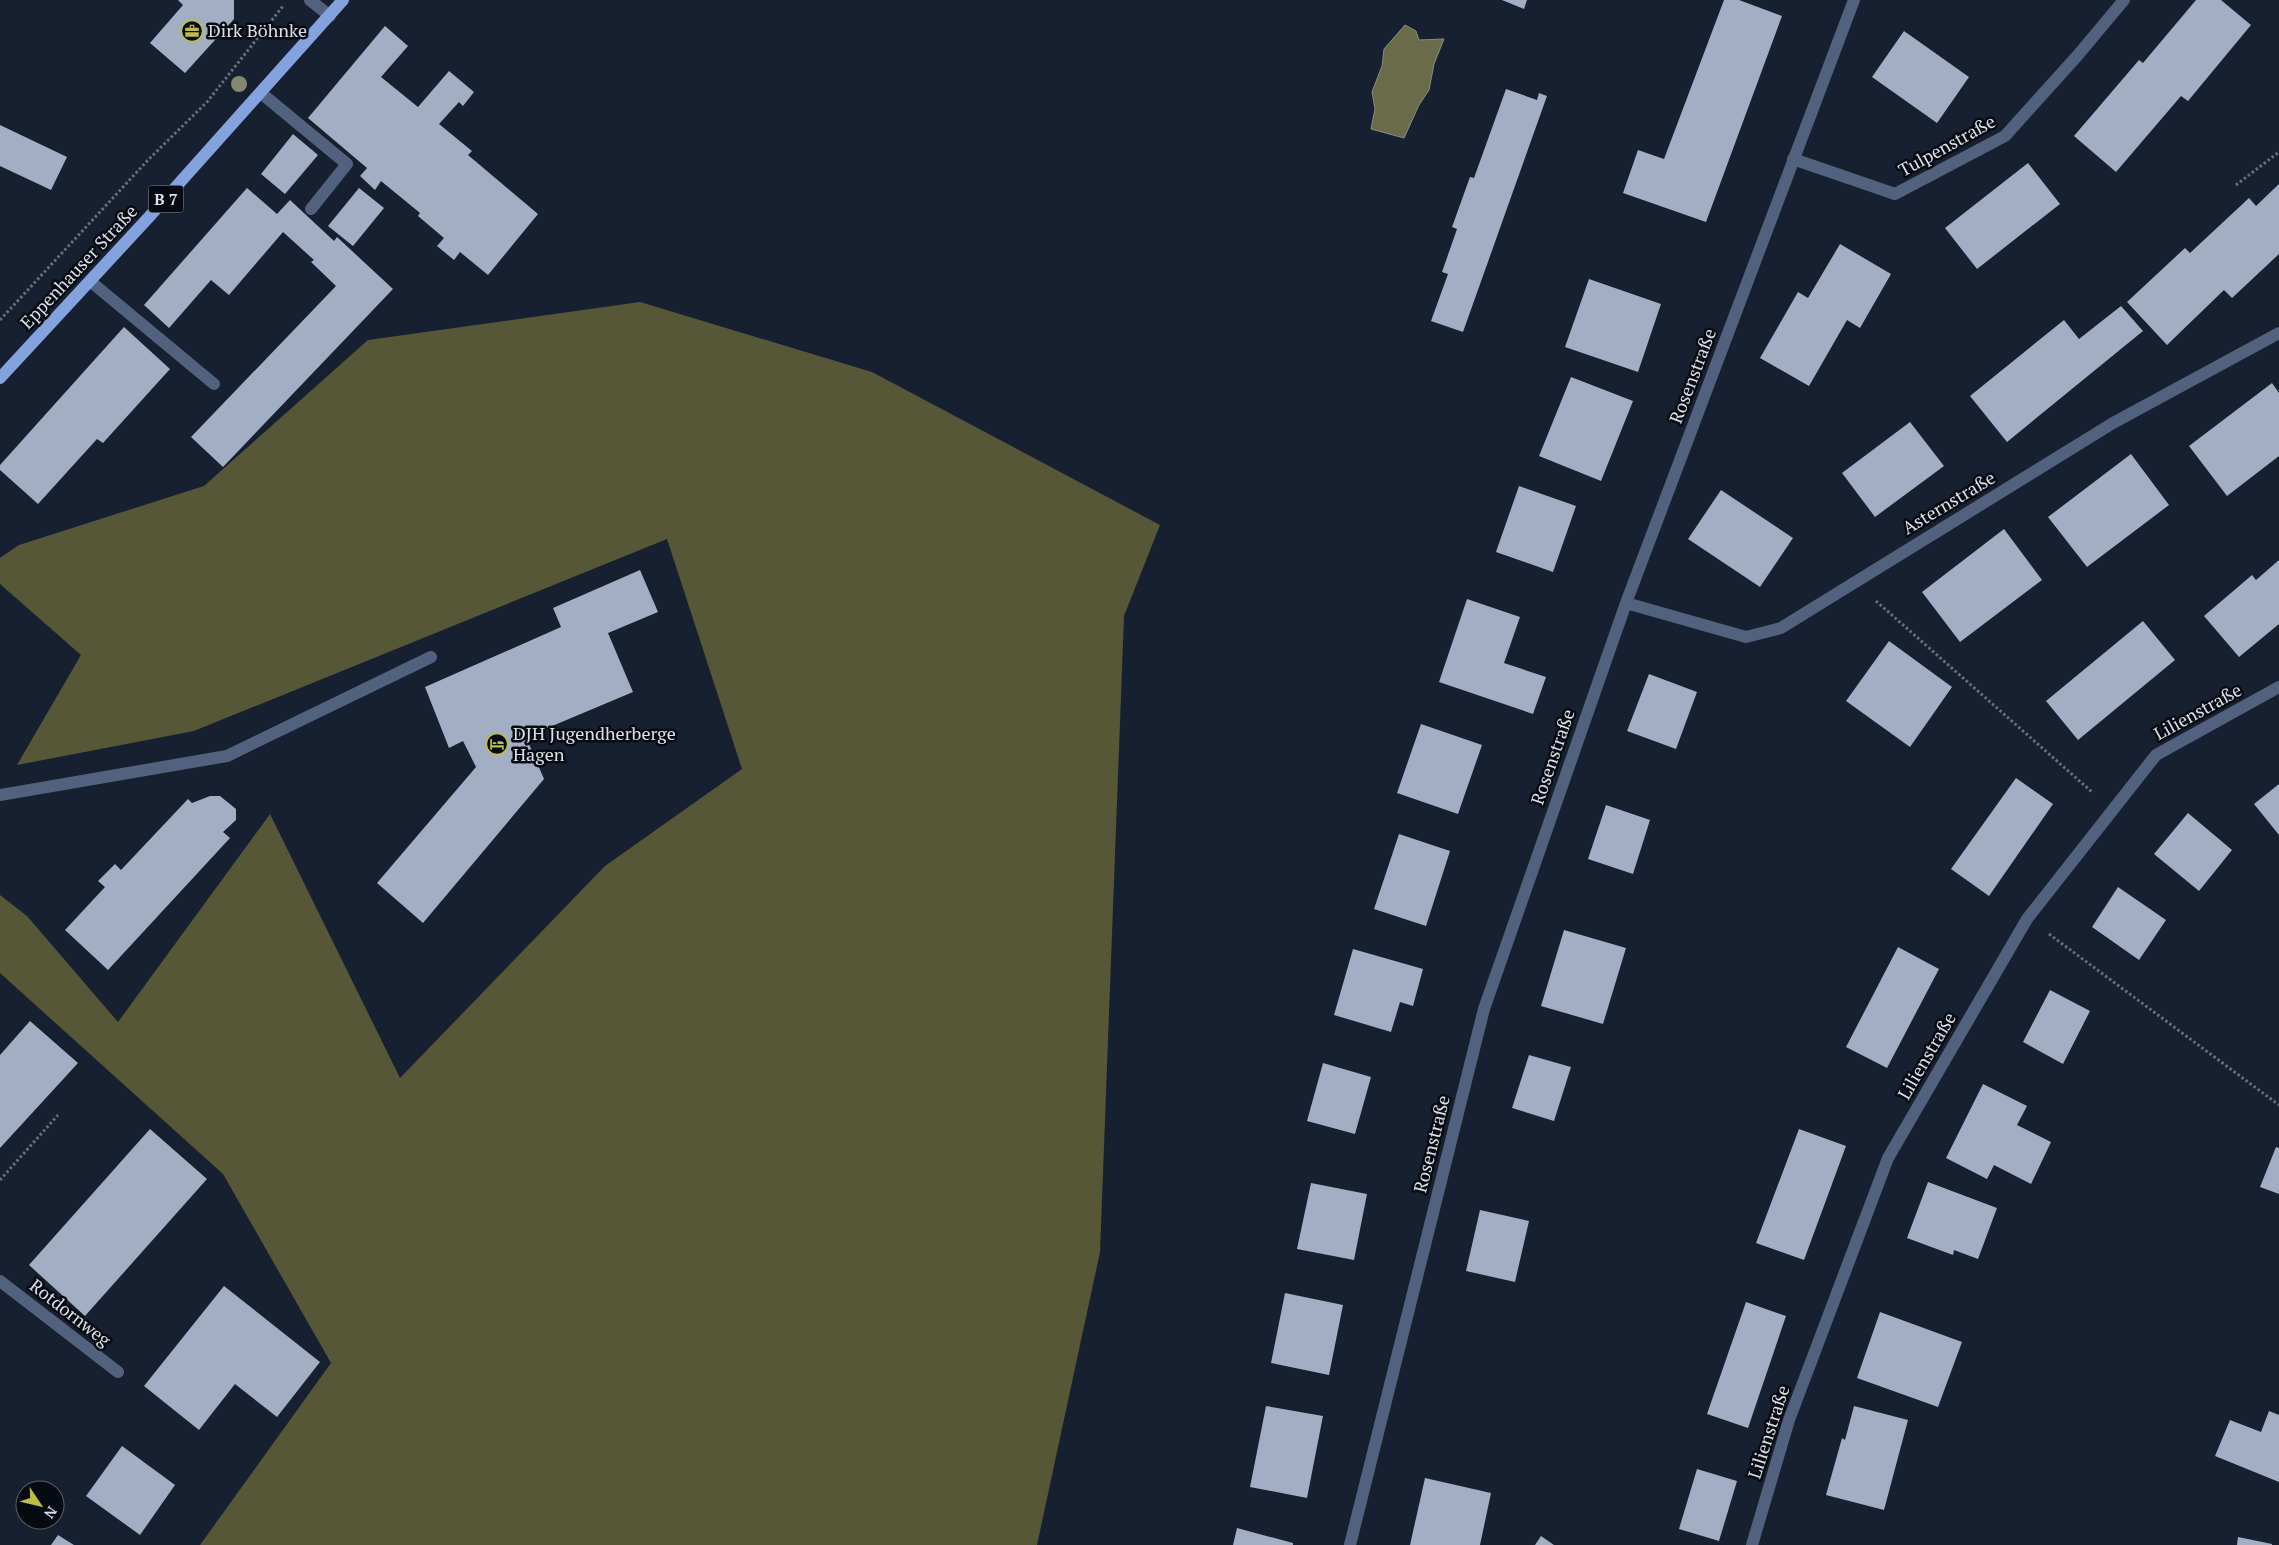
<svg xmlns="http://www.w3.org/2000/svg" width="2279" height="1545" viewBox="0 0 2279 1545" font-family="'PT Serif',serif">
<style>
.forest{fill:#565737}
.water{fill:#696b49;stroke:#8b8e7a}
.building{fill:#a2aec3}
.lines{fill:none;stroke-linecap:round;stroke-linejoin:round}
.path{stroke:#676f7d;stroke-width:3;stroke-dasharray:2.5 2.5;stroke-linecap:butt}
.service{stroke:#52627e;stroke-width:12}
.minor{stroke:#52627e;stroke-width:12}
.primary{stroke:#84a3de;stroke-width:12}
.tree{fill:#83886e}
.labels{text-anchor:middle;stroke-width:5;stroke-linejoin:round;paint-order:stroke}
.shield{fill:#060a11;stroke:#9ba0aa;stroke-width:1}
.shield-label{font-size:16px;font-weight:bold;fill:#dbe1ec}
.poi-label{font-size:18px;fill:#dbe1ec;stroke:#060a11;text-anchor:start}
.street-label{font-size:18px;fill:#dbe1ec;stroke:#060a11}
</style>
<rect width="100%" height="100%" fill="#172030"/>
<path class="forest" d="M640,302L872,372L1160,525L1124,616L1100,1252L1037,1545H200L331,1363L223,1174L0,973V895L27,916L118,1022L270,814L400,1078L605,866L742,769L667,539L194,731L17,765L81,655L0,584V558L19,545L204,486L368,340Z"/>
<path class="water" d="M1405,25L1416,31L1419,40L1444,39L1434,64L1429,90L1419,105L1404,138L1371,129L1375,109L1372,92L1382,66L1384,49Z"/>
<path class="building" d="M178,0H234V19L185,73L150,43L183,5Z
M1502,0H1527L1524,9Z
M1724,0H1739L1782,16L1706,222L1623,193L1638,150L1664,159Z
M2196,0H2221L2251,25L2188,101L2181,96L2116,172L2074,136L2139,60L2143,63Z
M385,26L408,46L381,77L418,107L449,71L474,92L463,106L459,102L439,124L472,151L468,155L538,214L488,275L460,252L454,260L437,246L444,238L418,216L420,213L381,181L375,190L360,176L367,168L308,118Z
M1904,31L1969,77L1937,123L1872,77Z
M1506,89L1537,100L1539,93L1547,96L1463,332L1431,321L1448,274L1442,272L1457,229L1452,227L1470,177L1474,178Z
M0,125L67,157L51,190L0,166Z
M293,134L318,155L285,194L261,174Z
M2028,163L2060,204L1977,269L1945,228Z
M2279,184V254L2232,298L2224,290L2167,345L2127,302L2185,248L2190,253L2249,198L2256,206Z
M247,188L277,214L290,200L334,241L337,237L393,289L223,467L191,437L336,286L311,262L314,260L283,232L229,295L211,280L169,328L144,305Z
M359,188L384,208L353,246L328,226Z
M1840,244L1891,274L1860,328L1847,320L1809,386L1760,358L1798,292L1808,298Z
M1589,279L1661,304L1638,372L1565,347Z
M2121,306L2143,331L2007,442L1970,396L2064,320L2079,339Z
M124,327L170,369L103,443L97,439L38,504L0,470V465Z
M1571,377L1633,401L1601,481L1539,456Z
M2272,383L2279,393V456L2227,496L2189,446Z
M1910,422L1944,466L1875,517L1842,473Z
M2131,454L2169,505L2087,567L2048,517Z
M1519,486L1576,506L1553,572L1496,552Z
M1721,490L1793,538L1760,587L1688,539Z
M2004,529L2042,580L1960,642L1922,592Z
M2279,560V624L2239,657L2204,616L2252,575L2256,580Z
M640,570L658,612L608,633L633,692L526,737L544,779L423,923L377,883L476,767L463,741L449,748L425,687L561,627L553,608Z
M1467,599L1520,617L1504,663L1546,677L1533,714L1439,682Z
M2143,621L2175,660L2078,740L2046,701Z
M1889,641L1952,687L1910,747L1846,701Z
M1649,674L1697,692L1676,749L1627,731Z
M1421,724L1482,745L1458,814L1397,793Z
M2016,778L2053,804L1989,896L1951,869Z
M2279,784V835L2254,804Z
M210,796H220L236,809V820L223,832L230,838L108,970L65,930L105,887L98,881L115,864L121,870L188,799L192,803Z
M1606,805L1650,820L1633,874L1588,859Z
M2188,813L2232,850L2199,891L2154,854Z
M1399,834L1450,851L1426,926L1374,909Z
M2118,887L2166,920L2139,960L2092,927Z
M1564,930L1626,948L1603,1024L1541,1006Z
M1898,947L1939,969L1887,1068L1846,1047Z
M1353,949L1423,969L1413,1006L1400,1002L1391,1032L1334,1015Z
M2050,990L2090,1011L2063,1064L2023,1042Z
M30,1021L78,1063L0,1148V1055Z
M1529,1055L1571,1067L1554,1121L1512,1108Z
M1323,1063L1371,1077L1355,1134L1307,1121Z
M1983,1084L2027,1106L2017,1125L2051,1142L2031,1184L1994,1165L1987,1179L1946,1158Z
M150,1129L207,1179L85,1316L29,1265Z
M1799,1129L1846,1146L1804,1260L1756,1243Z
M2276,1147L2279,1148V1194L2260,1187Z
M1928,1182L1997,1208L1978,1259L1954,1250L1953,1255L1907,1238Z
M1311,1183L1367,1194L1354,1260L1297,1249Z
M1480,1210L1529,1221L1515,1282L1466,1271Z
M224,1286L320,1362L277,1417L235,1384L199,1430L144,1386Z
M1285,1293L1343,1305L1329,1375L1271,1363Z
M1746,1302L1786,1316L1748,1428L1707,1414Z
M1880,1312L1962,1342L1938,1407L1857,1378Z
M1266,1406L1323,1416L1307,1498L1250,1487Z
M1854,1406L1908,1420L1884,1510L1826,1495L1842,1438L1845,1440Z
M2269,1411L2279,1415V1482L2215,1456L2230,1420L2261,1432Z
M122,1446L175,1485L140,1535L86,1496Z
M1697,1469L1737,1481L1719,1541L1679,1529Z
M1425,1478L1491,1493L1480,1545H1410Z
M1237,1528L1293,1543V1545H1233Z
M58,1535L74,1545H51Z
M1541,1536L1554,1545H1535Z
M2238,1537L2272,1544V1545H2237Z"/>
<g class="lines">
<path class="path" d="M2236,185L2279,152
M0,320L148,160L207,102L283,6
M1876,601L2092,792
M2049,934L2279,1105
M0,1180L58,1115"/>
<path class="service" d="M261,93L347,164L311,209
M90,281L214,384
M0,795L227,756L431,657
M0,1281L118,1372"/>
<path class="minor" d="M310,0L330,16
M1793,159L1895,194L2005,136L2078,55L2124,0
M1626,603L1746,637L1781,628L2113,423L2279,333
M1350,1545L1484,1009L1626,603L1854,0
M1752,1545L1789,1420L1888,1158L2027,919L2156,755L2279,687"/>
<path class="primary" d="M0,378L149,217L343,0"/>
</g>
<circle class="tree" cx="239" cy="84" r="8"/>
<defs>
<g id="office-ring" transform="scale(1.125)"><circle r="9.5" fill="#060a11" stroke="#bdbf43" stroke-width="1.5"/><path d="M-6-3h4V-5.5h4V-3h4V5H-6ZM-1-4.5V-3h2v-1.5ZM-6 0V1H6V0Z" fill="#bdbf43"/></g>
<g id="hotel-ring" transform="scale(1.125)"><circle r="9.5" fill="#060a11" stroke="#bdbf43" stroke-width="1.5"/><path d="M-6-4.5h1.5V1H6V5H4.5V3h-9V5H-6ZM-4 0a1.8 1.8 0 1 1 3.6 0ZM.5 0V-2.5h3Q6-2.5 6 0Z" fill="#bdbf43"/></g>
</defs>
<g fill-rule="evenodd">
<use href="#office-ring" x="192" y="31"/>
<use href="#hotel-ring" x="497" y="744"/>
</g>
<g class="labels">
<rect class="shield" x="148.5" y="185.5" width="35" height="27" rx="4"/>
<g class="shield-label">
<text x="166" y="205">B 7</text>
</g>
<g class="poi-label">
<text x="208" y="37">Dirk Böhnke</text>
<text x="513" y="740">DJH Jugendherberge<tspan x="513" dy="21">Hagen</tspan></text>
</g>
<g class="street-label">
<text transform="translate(1947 146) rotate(-29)" y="6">Tulpenstraße</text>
<text transform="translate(79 267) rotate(-47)" y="6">Eppenhauser Straße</text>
<text transform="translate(1693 376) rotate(-69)" y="6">Rosenstraße</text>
<text transform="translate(1949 503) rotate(-31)" y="6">Asternstraße</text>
<text transform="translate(2198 712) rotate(-29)" y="6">Lilienstraße</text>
<text transform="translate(1553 757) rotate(-71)" y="6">Rosenstraße</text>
<text transform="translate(1927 1056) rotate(-60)" y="6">Lilienstraße</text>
<text transform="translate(1432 1144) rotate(-76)" y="6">Rosenstraße</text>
<text transform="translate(70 1313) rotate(38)" y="6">Rotdornweg</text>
<text transform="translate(1769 1432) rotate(-72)" y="6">Lilienstraße</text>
</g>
</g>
<g transform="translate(40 1505) rotate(125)"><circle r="24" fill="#060a11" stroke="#5b6069"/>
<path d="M0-4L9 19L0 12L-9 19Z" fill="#bdbf43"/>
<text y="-8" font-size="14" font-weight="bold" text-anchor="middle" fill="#dbe1ec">N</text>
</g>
</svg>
